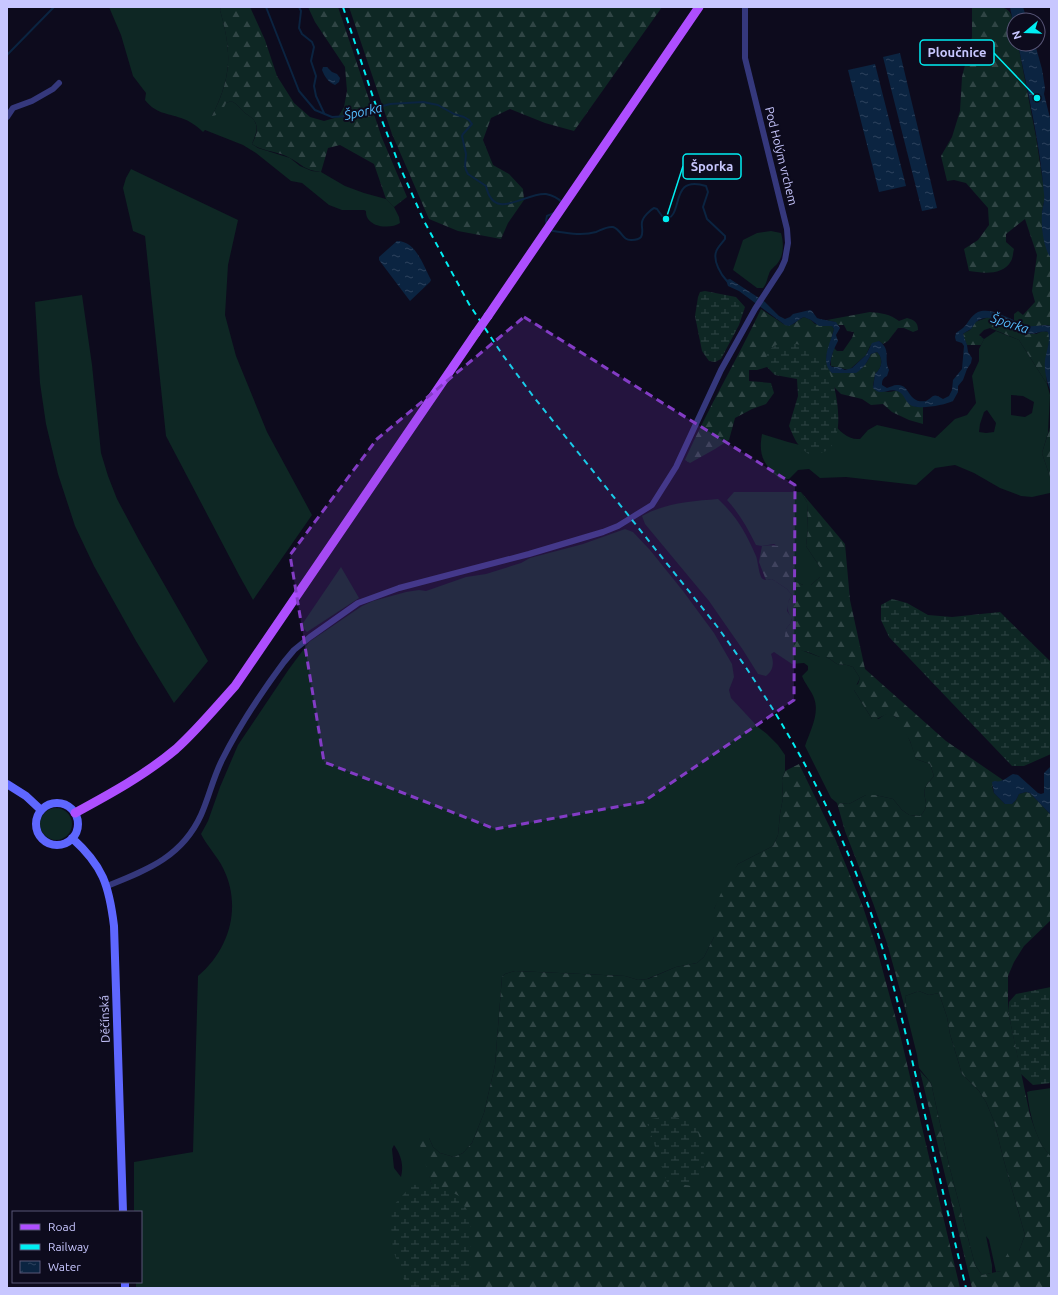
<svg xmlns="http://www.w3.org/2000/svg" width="1058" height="1295" viewBox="0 0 1058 1295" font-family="Ubuntu,sans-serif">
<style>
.grass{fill:#0e2724;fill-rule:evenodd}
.forest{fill:url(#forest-firs)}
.wetland{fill:url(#wetland-marsh)}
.water{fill:url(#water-ripples)}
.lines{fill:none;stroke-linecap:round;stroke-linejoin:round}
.stream{stroke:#0b2441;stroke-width:2}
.minor{stroke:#35387c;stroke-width:6}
.secondary{stroke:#5e67ff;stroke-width:8}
.primary{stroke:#ae4eff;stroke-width:9}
.rail{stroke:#00eef2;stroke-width:2;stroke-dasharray:6 5;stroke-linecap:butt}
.primary-bridge{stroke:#ae4eff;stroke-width:9}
.marked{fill:#833cc5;fill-opacity:0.2;stroke:#833cc5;stroke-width:3;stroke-dasharray:8 5;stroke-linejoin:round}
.labels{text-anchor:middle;stroke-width:4;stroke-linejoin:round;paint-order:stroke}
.street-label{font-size:12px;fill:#c8c7ff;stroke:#0d0b1d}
.water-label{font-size:13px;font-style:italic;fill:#55bfff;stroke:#0d0b1d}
.leader{fill:none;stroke:#00eef2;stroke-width:1.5}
.callout-dot{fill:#00eef2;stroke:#0d0b1d;stroke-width:1.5}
.callout{fill:#0d0b1d;stroke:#00eef2;stroke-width:1.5}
.callout-label{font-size:13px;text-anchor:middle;font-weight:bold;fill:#c8c7ff}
</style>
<defs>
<pattern id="forest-firs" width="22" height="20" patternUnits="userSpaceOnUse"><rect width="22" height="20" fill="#0e2724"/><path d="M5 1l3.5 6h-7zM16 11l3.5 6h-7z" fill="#304545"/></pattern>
<pattern id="wetland-marsh" width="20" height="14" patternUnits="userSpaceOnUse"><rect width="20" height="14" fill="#0e2724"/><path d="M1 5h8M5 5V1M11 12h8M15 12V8" fill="none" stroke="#304545"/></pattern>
<pattern id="water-ripples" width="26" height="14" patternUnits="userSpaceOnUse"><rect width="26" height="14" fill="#0b2441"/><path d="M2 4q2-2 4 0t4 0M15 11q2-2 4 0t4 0" fill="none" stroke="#2d425e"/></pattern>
</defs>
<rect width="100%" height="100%" fill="#0d0b1d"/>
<path class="grass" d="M109,7H221L220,10C232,52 232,76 212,116L226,103L231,101C238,104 240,109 245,113C248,115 251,117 253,119C260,127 255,136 252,144L258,148L290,158L300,166L312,171L321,172L345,186L364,193L386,199L394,207L399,217L400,223C390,230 365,227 366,211L364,210H342L329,205L302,183L291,181L256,153L243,145L205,130L203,132C197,126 190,121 181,118C167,113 156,114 145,100L146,93L133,76L121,35Z
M131,169L238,220L228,265L225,315L236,356L267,432L312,515L253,600L239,575L166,436L145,236L133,231L123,188L126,178Z
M771,231L781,233C784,243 784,256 777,264C774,267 770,270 769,274C767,279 767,283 763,288H757L733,270L743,240L757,233Z
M82,295L92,365L101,453L108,476L117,499L140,542L208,661L174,703L136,641L94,566L75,526L58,474L46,424L40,383L35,302Z
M996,331L1019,340L1047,384L1050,395L1048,433L1042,453L1051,480L1050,493L1032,497L1021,496L1000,488L974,473L955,465L935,468L916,485L846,477L820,478L809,469L798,470L789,479H780C764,465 758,456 762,434L788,442L800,445L831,421C840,431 847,440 860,439L868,430L877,425L935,438L955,419L967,415L976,403L972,376L979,361V349L984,339ZM1011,395L1023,396L1034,402L1032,413L1025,417L1011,415ZM987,410L996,423L994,432L986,433L979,432L980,424L984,412Z
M734,492H801L807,502L808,530L806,546L820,567V577L811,585H803L796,582L793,576L795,558L774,544L762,546L756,545C748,529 740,514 727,500Z
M718,499C737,517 745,531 756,556C758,561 759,577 763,579C766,581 769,579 772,579L787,589L792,595L789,600L787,611L792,618L790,624L786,629V635L801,650L820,657H826L830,659L837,664L847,665L853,667L860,678L854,690L872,719C874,719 876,719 878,719C883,717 884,713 890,714C901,715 914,749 916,759L930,764L934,776C932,779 928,782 926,786C920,798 933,803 920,816L909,815L902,810L893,799L875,795H866L849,804L837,803L831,798L805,746C810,731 820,714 814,698C811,690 805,684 802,676L808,670V666L804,663L792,664L774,652L771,654C774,662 774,670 766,676L758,674L743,650L709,601L645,524L642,516C665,503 692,501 718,499Z
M625,529L633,532L650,550L683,591L714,633L732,664L734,677L729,690L731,698L758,727L767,734L778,745L785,755V771L782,780L783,798L780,814L778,835L773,846L738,864L714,909V937L704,957L697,963L676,967L647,979L638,980L625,976L515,971L505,974L502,977L495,1065L484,1113L472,1143L463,1153L454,1157L440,1153L433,1147L429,1138V1174L432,1186L435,1288H136V1282H141V1212H134V1162L193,1152L198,976C230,949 242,906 223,868C217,856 207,846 201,834L208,821L220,787L238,745L289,669L309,642L362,606L373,601L406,592L419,590L426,591L466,577L486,574L521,563L530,558L583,544ZM394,1145C401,1155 404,1165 401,1177L394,1168L392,1149Z
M341,567L359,598L307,632L301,626Z
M40 824a16 16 0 1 1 32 0a16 16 0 1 1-32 0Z
M919,991L929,995L939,993L947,1017L950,1034L962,1074L979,1091L986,1102L994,1121L1004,1161L1025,1235L1019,1251L1014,1252L1001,1271L996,1272L989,1240L986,1236L992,1265V1273L982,1275L975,1265L950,1169L931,1083L919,1068L917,1055L908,1019L905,996Z
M1051,1088V1157C1035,1140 1030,1115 1027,1092L1030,1091Z"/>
<path class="forest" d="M221,7H250L265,40L277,76L294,103L310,117L324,121L338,117L344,107L347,91L345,67L315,22L308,7H338L382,138L407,197L394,207L386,199L374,164L340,145L328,148L321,172C304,170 303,165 290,158C278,151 263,152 252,144C256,136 260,127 253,119C251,117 248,115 245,113C240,109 238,104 231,101L226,103C223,110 220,115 212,116C232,77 232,52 220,10Z
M349,7H662L574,131L545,123L510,109L491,118L483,140L493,165L509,174L523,189L524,200L508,223L501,239L458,231L429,219L392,134Z
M972,7C1010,7 1014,2 1014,44H1018L1036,137L1045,196L1042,213L1043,234L1051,259V326L1046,325L1030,327L1014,321V314L1018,311L1023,315L1035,302L1032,291L1037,255L1025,219L1006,234V242L1014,249C1013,252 1013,258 1011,261C1003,276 982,273 969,271L964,249L978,240L989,225L988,208L966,183L954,180L947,181L941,156L952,137L960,111L962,77L972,37Z
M761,309L785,325L794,324L797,321L804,317L811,320L815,324L832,326L834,329L826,357L832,373C851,372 862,376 871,354L877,352C884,359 882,368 875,374L873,386C877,388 884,392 888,392C892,392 894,390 898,391C910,396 905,408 923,407V424L909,420L892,412L883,404L871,405L862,399L841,394L825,378L774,365L757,370H749V381L771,383L774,393L766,404L752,409L735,418L729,440L715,449L690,463L685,460C708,408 737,360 761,309Z
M870,312C881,313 890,314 899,321L907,318C914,320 918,322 918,330L913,332L904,328H898L888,341L883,344L879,341L870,346L866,355L849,370L831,366V359L834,348L837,351H843L852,338L854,332L847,331L844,325H838L835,322L827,320Z
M989,317L997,319L1024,333L1036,334L1043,331L1048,332L1050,337L1045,365L1047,384L1019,340L990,328L984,330L979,335L984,339L981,345H967L963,336L964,333L970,330L975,322Z
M1051,424V480L1042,453Z
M801,492L845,544L850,600L865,669L946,741L1003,780L992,786L994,793L1005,804H1012L1016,800L1019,794L1026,792L1030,793L1051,815V920L1024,946L1014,962L1008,976V1011L1030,1115C1035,1130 1040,1145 1051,1157V1288H972L920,1071L931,1083L950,1169L975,1265L982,1275L1001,1271V1265L1009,1251H1019L1025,1235L1004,1161L994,1121L986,1102L979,1091L962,1074L950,1034L947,1017L939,993L929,995L919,991L905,996L908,1019L887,943L873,903L845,831L837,803L849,804L866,795H875L893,799L902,810L909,815L920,816C933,803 920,798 926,786C928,782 932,779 934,776L930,764L916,759L910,741L896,717C888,711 883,716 875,720L872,719L854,690V686L858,684L860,678L853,667L847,665L837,664L830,659L826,657H820L808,652L789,648L784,642L786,629L790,624L792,619C786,609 786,604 792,595L787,589L772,579L766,580L759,562L762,546C778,544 785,546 795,558L793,576L796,582L803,585H811L820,577V567L806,546L808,530L807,502Z
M799,764L834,836L863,907L876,946L899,1030L960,1288H435L432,1186L419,1142L422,1134L429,1138L433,1147L440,1153L454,1157L463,1153L472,1143L484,1113L495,1065L502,977L505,974L515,971L625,976L638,980L648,979L676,967L697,963L704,957L714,937V909L725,884L738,864L773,846L778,835L780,814L783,798L782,780L785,771Z"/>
<path class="wetland" d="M705,291L736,297L745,307L739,325L721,359L715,362L709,361L702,351L695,316L698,297L700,292Z
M789,343C795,344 806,345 812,350C816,354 822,358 825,363C836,381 846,431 830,448C826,453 816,453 810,455C797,446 795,440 789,426L798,396L797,379L775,375L766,366L767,352L775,345Z
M892,599L907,603L928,615L952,617L1000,612L1051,662V754L1024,766H1012L889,637L881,620V605Z
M1051,987V1083L1033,1085L1021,1074L1008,1011L1009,1002L1016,994Z
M668,1116L695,1121L705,1158L703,1176L692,1186L667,1182L646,1120Z
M436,1184L461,1197L470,1217L471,1288H407L393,1250L391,1226L392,1207L412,1185Z"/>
<path class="water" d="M1010,7H1023L1027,20H1014V27Z
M1018,44H1035L1042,69L1045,88L1044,94L1051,122V259C1043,246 1041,227 1042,212C1043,206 1045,200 1044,194C1040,144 1028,93 1018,44Z
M900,53L937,208L922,211L883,57Z
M875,64L906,186L879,192L848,70Z
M323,67H327L332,72L337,74L340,78L339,82L335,85C328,82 325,77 322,70Z
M397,241C416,241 423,265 431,280L430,282L410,301L379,260V257Z
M730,279L765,302L779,316L785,319L790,317L793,314L810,310L812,311L817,318L820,319L836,322L840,328L836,335L838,341C834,348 831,356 830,365L832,367H839L845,370L852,368L866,355L872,343L879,341C892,350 883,359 889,370L887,376C883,378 882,380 882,385L887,388C891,387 893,385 897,385C911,384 907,404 926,401C934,397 932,392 943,399L949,396L952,390L953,380L962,369L964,346L962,343L956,341L955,337L956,333C958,331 961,330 963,328C968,324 970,316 978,312C992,306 1014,322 1028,326C1036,327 1043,324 1051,326V392C1047,383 1044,370 1045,361C1046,351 1051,342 1048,332C1040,330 1034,336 1025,333C1010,329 992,309 976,322C974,324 973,327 971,329C968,331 965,332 963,334L967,345L968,352L972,358L971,363L967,369L963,380L958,386V392L953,401C945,405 916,411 909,404C904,399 904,393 897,391C888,388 881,397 873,388L875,374C882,368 884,359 877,352L871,354C868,361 863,369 856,373H832C819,361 831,343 834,329L832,326H819L811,320L804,317C798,319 795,324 789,326L785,325L739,291L728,286L726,280Z
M1051,766V815L1030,793L1026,792L1019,794L1016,800L1012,804H1005L994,793L992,782L995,781C1002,783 1007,777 1013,774L1018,775L1038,793L1041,794L1044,793V773Z"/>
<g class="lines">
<path class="stream" d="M266,7L299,91L315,110L332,117L348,116L390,104L423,102L438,105L454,114L464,117L469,120L472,124L463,134L462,136L466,154L465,166L466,170L468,174L486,186C494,223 525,192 546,194C552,195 559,199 563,203
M299,7L301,11L299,28L302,34L312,42L314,47L311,61L316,76L314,86L316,96L324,113
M7,55L54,7
M547,225L546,221L547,216L554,213
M551,230L553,231C567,233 582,236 596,232C601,230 607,226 613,227C622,230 622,241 632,240C635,240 639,239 641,237C644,232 641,227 642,222C643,217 650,210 654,208L657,209L662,216L666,219C684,216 669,174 706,186L708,192L703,207L707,219L725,236V239C722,243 717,248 716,252C713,261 721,275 727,281"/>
<path class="minor" d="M7,117L13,108L32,101L53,89L59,83
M107,886C147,870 182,857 201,815C209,797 213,778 222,760C239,726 261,693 284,662L294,650L310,637L358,603L399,588L529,554L603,532L618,526L652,505L676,467L721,370L755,309L781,269L785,260L788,243L787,229L745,58V7"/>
<path class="secondary" d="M7,784L26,796L41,810
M36 824a21 21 0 1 1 42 0a21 21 0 1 1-42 0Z
M72,838C103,866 109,885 114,926L123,1212
M125,1282V1288"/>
<path class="primary" d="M488,316L699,7
M75,813C110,794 145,775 176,749C197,730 216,707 235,686L476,333"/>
<path class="rail" d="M343,7L374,100L400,167L424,221L469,304L502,354L533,396L716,625C779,711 832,804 868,905C890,965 904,1027 919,1089C934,1155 950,1222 966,1288"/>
<path class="primary-bridge" d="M476,333L488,316"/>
</g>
<path class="marked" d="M524,317L795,485L794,700L643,802L495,829L324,762L290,555L377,439Z"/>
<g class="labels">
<g class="street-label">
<text transform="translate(781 156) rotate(76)" y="4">Pod Holým vrchem</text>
<text transform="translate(105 1019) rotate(-92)" y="4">Děčínská</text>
</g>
<g class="water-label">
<text transform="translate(363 111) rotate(-13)" y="5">Šporka</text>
<text transform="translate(1010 323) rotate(18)" y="5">Šporka</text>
</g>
</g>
<path class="leader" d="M1037 98L994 53M666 219L683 166"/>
<g class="callout-dot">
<circle cx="1037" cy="98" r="4"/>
<circle cx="666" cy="219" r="4"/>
</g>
<g class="callout">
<rect x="920" y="40" width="74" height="25" rx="4"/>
<rect x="683" y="154" width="58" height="25" rx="4"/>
</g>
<g class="callout-label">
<text x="957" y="57">Ploučnice</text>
<text x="712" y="171">Šporka</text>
</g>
<rect width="1058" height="1295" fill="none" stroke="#c8c7ff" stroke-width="16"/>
<rect x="12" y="1211" width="130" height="72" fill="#0d0b1d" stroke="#585677"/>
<rect x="20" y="1224" width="20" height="6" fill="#ae4eff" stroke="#585677"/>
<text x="48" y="1231" font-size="12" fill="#c8c7ff">Road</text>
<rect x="20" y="1244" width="20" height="6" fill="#00eef2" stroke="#585677"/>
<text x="48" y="1251" font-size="12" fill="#c8c7ff">Railway</text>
<rect x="20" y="1261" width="20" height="12" fill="url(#water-ripples)" stroke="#585677"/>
<text x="48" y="1271" font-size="12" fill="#c8c7ff">Water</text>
<g transform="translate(1026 32) rotate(251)"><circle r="19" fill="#0d0b1d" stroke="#585677"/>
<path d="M0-3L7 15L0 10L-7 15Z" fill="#00eef2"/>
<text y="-6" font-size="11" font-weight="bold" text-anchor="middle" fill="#c8c7ff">N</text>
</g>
</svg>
